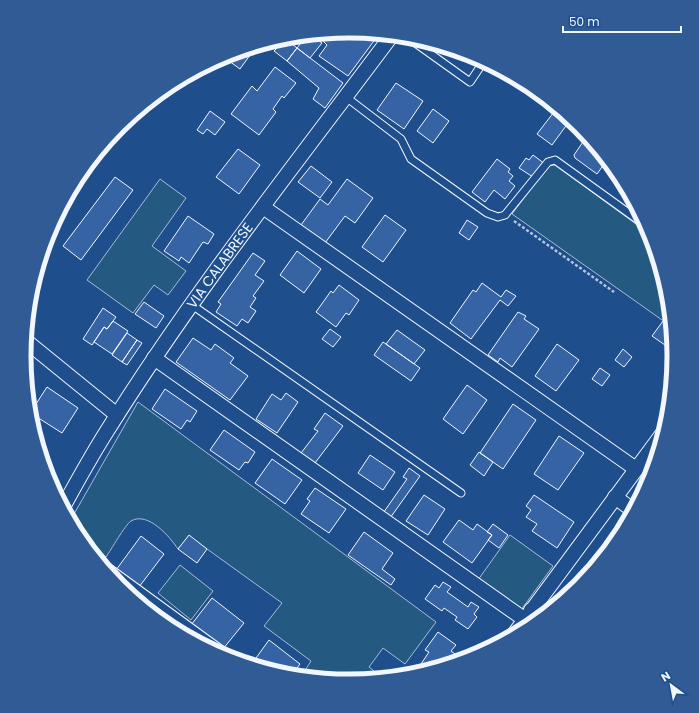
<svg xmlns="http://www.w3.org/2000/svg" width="699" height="713" viewBox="0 0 699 713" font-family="Poppins,sans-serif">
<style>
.green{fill:#245a82;stroke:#a8bbd7}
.building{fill:#3563a3;stroke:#f2f6ff}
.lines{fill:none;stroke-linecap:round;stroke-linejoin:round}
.lane-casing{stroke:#f2f6ff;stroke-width:9}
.street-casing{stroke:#f2f6ff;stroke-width:16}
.path{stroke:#b3c4dc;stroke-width:2.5;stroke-dasharray:3 2;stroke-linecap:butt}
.lane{stroke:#1f4e8c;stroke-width:7}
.street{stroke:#1f4e8c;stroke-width:14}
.labels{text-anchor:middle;stroke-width:3;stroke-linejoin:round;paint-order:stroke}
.street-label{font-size:14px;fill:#f2f6ff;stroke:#1f4e8c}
.rim{fill:none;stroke:#f2f6ff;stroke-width:5}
</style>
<rect width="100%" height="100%" fill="#1f4e8c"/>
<path class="green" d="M555,165L651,235L669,293L672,327L512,214L548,166Z
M160,179L186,198L152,246L186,271L168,295L154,285L133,313L87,280Z
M138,402L436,622L405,664L383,648L369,667L380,676L378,679L349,682L301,677L311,661L264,626L282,603L189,536L178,549C170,537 148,511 131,521C125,525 111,550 106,557L79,538L70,521Z
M510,535L553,566L521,610L478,580Z
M180,565L213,591L191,620L158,593Z"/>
<path class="building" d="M350,31L379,34L348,76L319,56L327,45L323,41L329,33Z
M307,35H311L322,43L310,58L297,48Z
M414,38H415L425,41L422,44Z
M286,39L297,48L287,61L274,51Z
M425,41L446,47L443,53Z
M297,48L343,83L325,108L313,99L319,88L287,61Z
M244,50L250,55L240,69L229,61L235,53Z
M275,67L296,83L284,98L282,96L273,109L276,112L259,135L231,114L252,86L257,91Z
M523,82L531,86L558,109L522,84Z
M396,83L423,101L404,129L377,110Z
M557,108L571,119L552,145L537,134Z
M433,109L449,121L433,143L417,131Z
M210,111L225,122L215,135L207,129L203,134L197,130Z
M587,136L607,160L597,174L575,158L574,155Z
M238,149L260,165L239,194L216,177Z
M533,155L545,164L533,177L519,168L526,158L529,160Z
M497,159L510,169L508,172L513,176L509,181L515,186L505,199L494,190L485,202L472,192Z
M311,166L332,182L320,198L298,182Z
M115,177L133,190L81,260L63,246Z
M347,179L373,198L355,223L345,216L325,243L301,225L320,199L328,205Z
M385,215L406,230L383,262L362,247Z
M188,216L214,234L208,244L203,242L189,263L181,257L179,261L164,251Z
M467,220L478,227L469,240L459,233Z
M297,251L321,269L304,293L280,275Z
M253,253L265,261L255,275L264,281L253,296L256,298L250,307L256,311L248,323L242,319L237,326L216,312L221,304L218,302Z
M482,283L501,297L506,290L516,296L508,306L500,300L471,339L450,323L473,290L476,292Z
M339,285L359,300L349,315L346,313L336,327L316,312L331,291L333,293Z
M144,302L164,316L156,328L135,314Z
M103,308L116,317L107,329L104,327L92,345L83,339Z
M518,312L526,316L524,319L539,329L512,367L500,358L498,362L488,355Z
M113,321L128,331L112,354L94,342L104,327L107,329Z
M663,321L672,328L675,352L652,336Z
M330,329L341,337L333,347L322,339Z
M397,330L425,350L414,364L386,344Z
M127,333L137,340L122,362L112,355Z
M193,338L211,350L215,344L234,358L230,363L248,376L230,400L176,362Z
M137,340L142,343L127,365L122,362Z
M383,342L420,368L411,381L374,355Z
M557,344L579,360L556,391L535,376Z
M623,349L632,357L624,367L615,360Z
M25,350L32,355L25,364L24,356Z
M600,368L610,375L602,386L592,379Z
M467,385L487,400L463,434L443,419Z
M47,387L78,408L62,433L29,412L28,398L36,404Z
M165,389L197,411L190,422L187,420L181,429L152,409Z
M286,393L298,402L277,433L256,419L272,394L281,400Z
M513,404L536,420L503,469L480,453Z
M325,413L343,426L315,463L301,453L318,431L314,429Z
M224,430L255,452L248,463L245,462L239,470L210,450Z
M559,436L584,453L558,490L534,474Z
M479,452L493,462L484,476L470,465Z
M370,455L395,472L383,490L358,473Z
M272,459L302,480L285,504L255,483Z
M43,461L49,465L47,469L52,471L48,478Z
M409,468L420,476L388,521L381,516L407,479L403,477Z
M315,488L346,509L329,533L301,514L310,501L307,499Z
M424,495L445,509L428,535L406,521Z
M534,495L574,522L557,548L532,531L537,524L526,517L531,510L526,506Z
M459,520L473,530L477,524L492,535L472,563L443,542Z
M621,520L627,524L620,538L612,548L605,543Z
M493,524L508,535L499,548L488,540L492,535L487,532Z
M364,532L393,553L382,569L395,579L391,585L348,555Z
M189,535L207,549L197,563L178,549Z
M141,536L164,554L139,587L116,570Z
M591,560L598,564L578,588L572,584Z
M443,582L451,587L447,592L468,607L471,602L479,607L474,614L477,617L468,629L455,620L457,617L444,608L442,611L425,599L435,585L439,588Z
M212,598L244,623L223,649L191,625Z
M438,632L456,645L451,651L463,660L422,673L417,670L429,652L425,650Z
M269,640L300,664L291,676L251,665Z"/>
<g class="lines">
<g class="lane-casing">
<path id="lane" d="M407,37L470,82L484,61
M346,97L401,139L411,159L487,213L498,217L505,215L548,162L555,160L648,227
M192,305L461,493
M97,559L237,661"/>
</g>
<g class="street-casing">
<g id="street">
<path d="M263,207L636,469"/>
<path d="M26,341L117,415"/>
<path d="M154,358L524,619"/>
<path d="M615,497L634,511"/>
<path id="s1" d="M63,507C77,482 91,456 107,431C193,293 295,165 392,35"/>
<path d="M531,610L542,617"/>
<path d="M512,637L666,429"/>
</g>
</g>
<path class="path" d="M514,221L614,292"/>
<use href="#lane" class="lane"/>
<use href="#street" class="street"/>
</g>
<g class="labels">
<g class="street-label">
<text dy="5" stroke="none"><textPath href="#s1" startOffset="288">VIA CALABRESE</textPath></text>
</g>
</g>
<path d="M0 0H699V713H0ZM31 356a318 318 0 1 1 636 0a318 318 0 1 1-636 0Z" fill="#305b95" fill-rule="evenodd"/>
<path class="rim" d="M31 356a318 318 0 1 1 636 0a318 318 0 1 1-636 0Z"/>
<g transform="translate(671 685) rotate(328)" stroke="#1f4e8c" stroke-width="3" paint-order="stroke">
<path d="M0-3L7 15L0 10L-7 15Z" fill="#f2f6ff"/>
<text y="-6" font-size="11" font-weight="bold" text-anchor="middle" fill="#f2f6ff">N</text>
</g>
<path d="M563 26v6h118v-6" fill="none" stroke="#f2f6ff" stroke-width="2"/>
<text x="569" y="26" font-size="12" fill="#f2f6ff" stroke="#1f4e8c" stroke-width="3" paint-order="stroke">50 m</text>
</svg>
